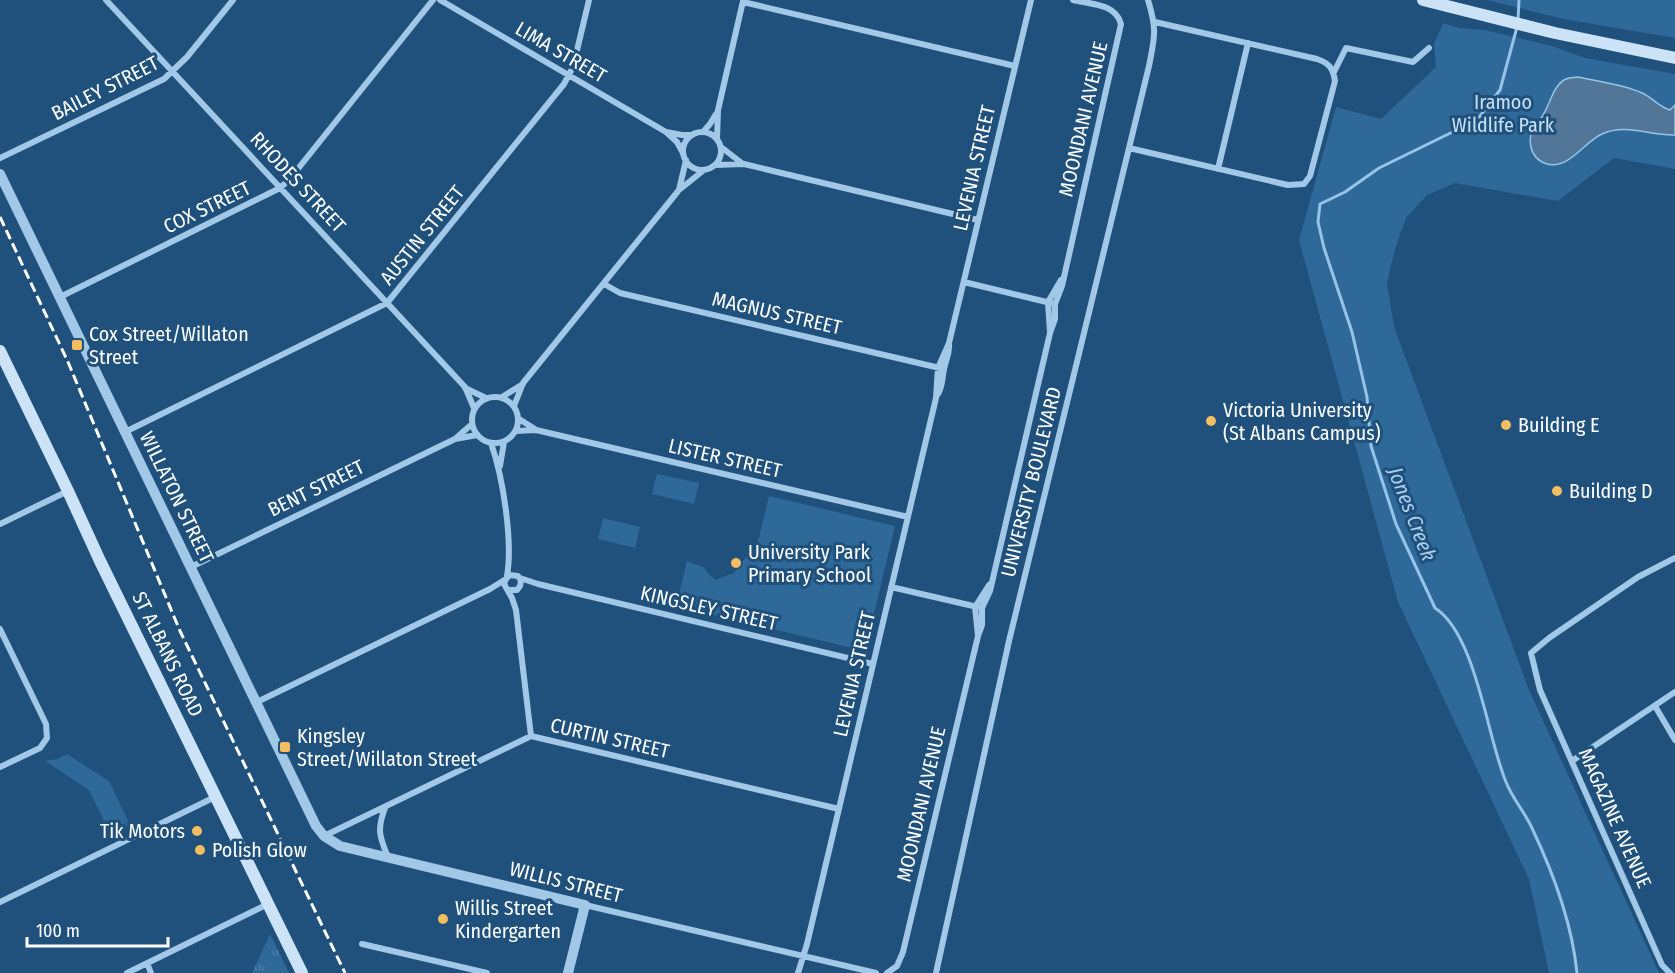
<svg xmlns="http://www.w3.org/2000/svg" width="1675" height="973" viewBox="0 0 1675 973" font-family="'Fira Sans Condensed',sans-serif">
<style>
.grass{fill:url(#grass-tufts)}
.park{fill:#2f6999}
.water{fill:#527697;stroke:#96c4e8;stroke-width:1.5}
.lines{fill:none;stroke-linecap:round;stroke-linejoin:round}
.stream{stroke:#96c4e8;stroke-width:3}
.minor{stroke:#a2c8e7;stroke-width:6}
.tertiary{stroke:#a2c8e7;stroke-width:10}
.secondary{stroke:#cce2f6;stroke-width:12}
.rail{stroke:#fff;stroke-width:3;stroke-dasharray:10 4.5;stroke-linecap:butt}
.poi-dot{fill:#f4bd62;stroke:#1f517c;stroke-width:2}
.labels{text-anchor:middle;stroke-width:6;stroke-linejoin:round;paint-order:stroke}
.street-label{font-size:20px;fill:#fff;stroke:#1f517c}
.park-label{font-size:20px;fill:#c6e0f5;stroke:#1f517c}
.poi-label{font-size:20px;fill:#fff;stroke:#1f517c;text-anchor:start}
.water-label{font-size:21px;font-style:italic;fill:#add1ef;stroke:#1f517c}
</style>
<defs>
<pattern id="grass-tufts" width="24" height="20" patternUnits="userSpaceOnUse" patternTransform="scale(1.5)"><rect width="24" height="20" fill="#2f6999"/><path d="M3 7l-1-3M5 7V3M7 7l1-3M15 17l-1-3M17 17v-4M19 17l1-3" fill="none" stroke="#4e80a8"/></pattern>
</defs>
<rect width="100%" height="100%" fill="#1f517c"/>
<path class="grass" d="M270,934L289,973H252Z"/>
<path class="park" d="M1487,0H1675V38L1564,19Z
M1443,23L1459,28L1485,30L1552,46L1585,58L1675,74V169L1614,158L1558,201L1455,183L1427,195L1406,218L1395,249L1387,283L1394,327L1529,690L1659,973H1549L1529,879L1398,602L1299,240L1336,107L1381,119L1436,67L1434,44Z
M657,474L699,483L694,504L652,494Z
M769,496L895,526L865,651L676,606L687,561L705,568L706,571L715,580L734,573L758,541Z
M603,518L640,527L635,548L598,539Z
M67,754L109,781L130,825L111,835L89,790L45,761L57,759Z"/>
<path class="water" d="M1578,77C1599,82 1622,84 1642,93C1653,98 1659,107 1670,110L1675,105V135C1650,136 1626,123 1602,134C1585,141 1569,170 1547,164C1528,158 1526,136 1537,122C1539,120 1542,118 1543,115C1550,104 1553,87 1564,80C1569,77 1573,78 1578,77Z"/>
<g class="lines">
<path class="stream" d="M1518,20L1519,0
M1517,27L1500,90L1477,120L1379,168L1345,192L1320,204L1318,222L1324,248L1352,332L1367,397L1371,446L1396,524L1435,608C1476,634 1487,737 1506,782C1512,798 1524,811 1531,826C1553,872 1572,922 1577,973"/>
<path class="minor" d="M106,0L465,387L474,408
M440,0L666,132L677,142L683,153
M743,2L1015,66
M1334,72L1346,48L1413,62L1429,48
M666,132L682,135H692
M703,132L710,124L716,114
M683 151a19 19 0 1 1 38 0a19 19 0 1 1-38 0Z
M717,139L718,110L743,1
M721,147L743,164
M1129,148L1288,185L1304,184L1310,176L1335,81C1333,68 1329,63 1317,59L1155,22
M0,158L164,79L187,57L233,0
M715,165L744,164L978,220
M1218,169L1248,43
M679,190L686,160
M964,282L1055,304
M604,284L620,293L944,369
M60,297L280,188L289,180L433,0
M1050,332L1048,302L1061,280
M465,388L486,398
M938,394C943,386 942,378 944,369C946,359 950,354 949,344
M472 420a23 23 0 1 1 46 0a23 23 0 1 1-46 0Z
M502,397L523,384
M514,406L523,383L679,190L704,170
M519,419L535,429
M516,431L536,430L908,517
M125,432L387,303L564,84L573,67L589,0
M455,439L477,435
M491,443C503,477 513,541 507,576
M500,466L504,442
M0,524L68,491
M191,567L455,439L472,424
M520,578L538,584L873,664
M891,587L982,608
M509,590H517L520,586L521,581L518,576L510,575L506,579L504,584L512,598L516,610L531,736
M0,629L46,724L47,738L40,748L0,767
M978,636L975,607L989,585
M257,702L490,589L506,579
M1655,706L1675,740
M1572,761L1675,692
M385,808C377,829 379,836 388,857
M324,836L531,736L839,809
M0,902L217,796
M585,905L876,973
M362,944L487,973
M147,963L151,973
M127,973L268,904
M798,973L807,944L936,398L938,368L949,343L1031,0
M887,973L897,966L903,952L978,636L982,625V608L990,591L1050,333L1055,319V304L1062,286L1121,24C1116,4 1091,4 1073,0
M936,973L1009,641L1149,66C1155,36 1157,29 1148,0
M1670,973L1662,965L1540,690L1531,653L1549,638L1638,577L1675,558"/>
<path class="tertiary" d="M0,174L316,826L324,836L340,846L585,905L568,973"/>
<path class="secondary" d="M1423,0L1555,33L1675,58
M0,351L68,491L100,561L302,973"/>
<path class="rail" d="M0,217L68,362L180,631L345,973"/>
</g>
<g class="poi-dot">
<rect x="71" y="339" width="12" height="12" rx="3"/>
<circle cx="1211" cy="421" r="6"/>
<circle cx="1506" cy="425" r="6"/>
<circle cx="1557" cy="491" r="6"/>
<circle cx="736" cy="563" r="6"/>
<rect x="279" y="741" width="12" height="12" rx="3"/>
<circle cx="197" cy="831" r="6"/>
<circle cx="200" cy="850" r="6"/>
<circle cx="443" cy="919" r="6"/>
</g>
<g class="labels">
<g class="street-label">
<text transform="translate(561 52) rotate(30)" y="7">LIMA STREET</text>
<text transform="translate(105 88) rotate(-27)" y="7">BAILEY STREET</text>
<text transform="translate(1083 119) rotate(-77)" y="7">MOONDANI AVENUE</text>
<text transform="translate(974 168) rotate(-77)" y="7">LEVENIA STREET</text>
<text transform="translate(298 182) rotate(47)" y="7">RHODES STREET</text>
<text transform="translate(207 207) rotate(-26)" y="7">COX STREET</text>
<text transform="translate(422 235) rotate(-51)" y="7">AUSTIN STREET</text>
<text transform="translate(777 313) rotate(13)" y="7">MAGNUS STREET</text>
<text transform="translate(725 458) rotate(13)" y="7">LISTER STREET</text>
<text transform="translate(1031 482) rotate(-76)" y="7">UNIVERSITY BOULEVARD</text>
<text transform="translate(316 488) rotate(-26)" y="7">BENT STREET</text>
<text transform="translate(177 497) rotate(64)" y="7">WILLATON STREET</text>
<text transform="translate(709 608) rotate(13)" y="7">KINGSLEY STREET</text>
<text transform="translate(168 654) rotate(64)" y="7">ST ALBANS ROAD</text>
<text transform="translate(854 674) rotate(-77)" y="7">LEVENIA STREET</text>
<text transform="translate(610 738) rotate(13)" y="7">CURTIN STREET</text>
<text transform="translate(921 804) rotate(-77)" y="7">MOONDANI AVENUE</text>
<text transform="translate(1615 818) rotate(66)" y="7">MAGAZINE AVENUE</text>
<text transform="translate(566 882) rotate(14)" y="7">WILLIS STREET</text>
</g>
<g class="park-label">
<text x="1503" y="109">Iramoo<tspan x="1503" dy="23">Wildlife Park</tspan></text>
</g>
<g class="poi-label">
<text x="89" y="341">Cox Street/Willaton<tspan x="89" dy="23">Street</tspan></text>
<text x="1223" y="417">Victoria University<tspan x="1223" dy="23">(St Albans Campus)</tspan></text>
<text x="1518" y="432">Building E</text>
<text x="1569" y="498">Building D</text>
<text x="748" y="559">University Park<tspan x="748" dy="23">Primary School</tspan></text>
<text x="297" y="743">Kingsley<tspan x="297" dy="23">Street/Willaton Street</tspan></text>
<text x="185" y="838" text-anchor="end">Tik Motors</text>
<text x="212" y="857">Polish Glow</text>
<text x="455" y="915">Willis Street<tspan x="455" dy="23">Kindergarten</tspan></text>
</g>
<g class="water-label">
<text transform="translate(1412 514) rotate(69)" y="7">Jones Creek</text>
</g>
</g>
<path d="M27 937v9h141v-9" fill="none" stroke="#ffffff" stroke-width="3"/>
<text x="36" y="937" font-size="18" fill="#ffffff" stroke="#1f517c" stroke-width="4.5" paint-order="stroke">100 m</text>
</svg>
